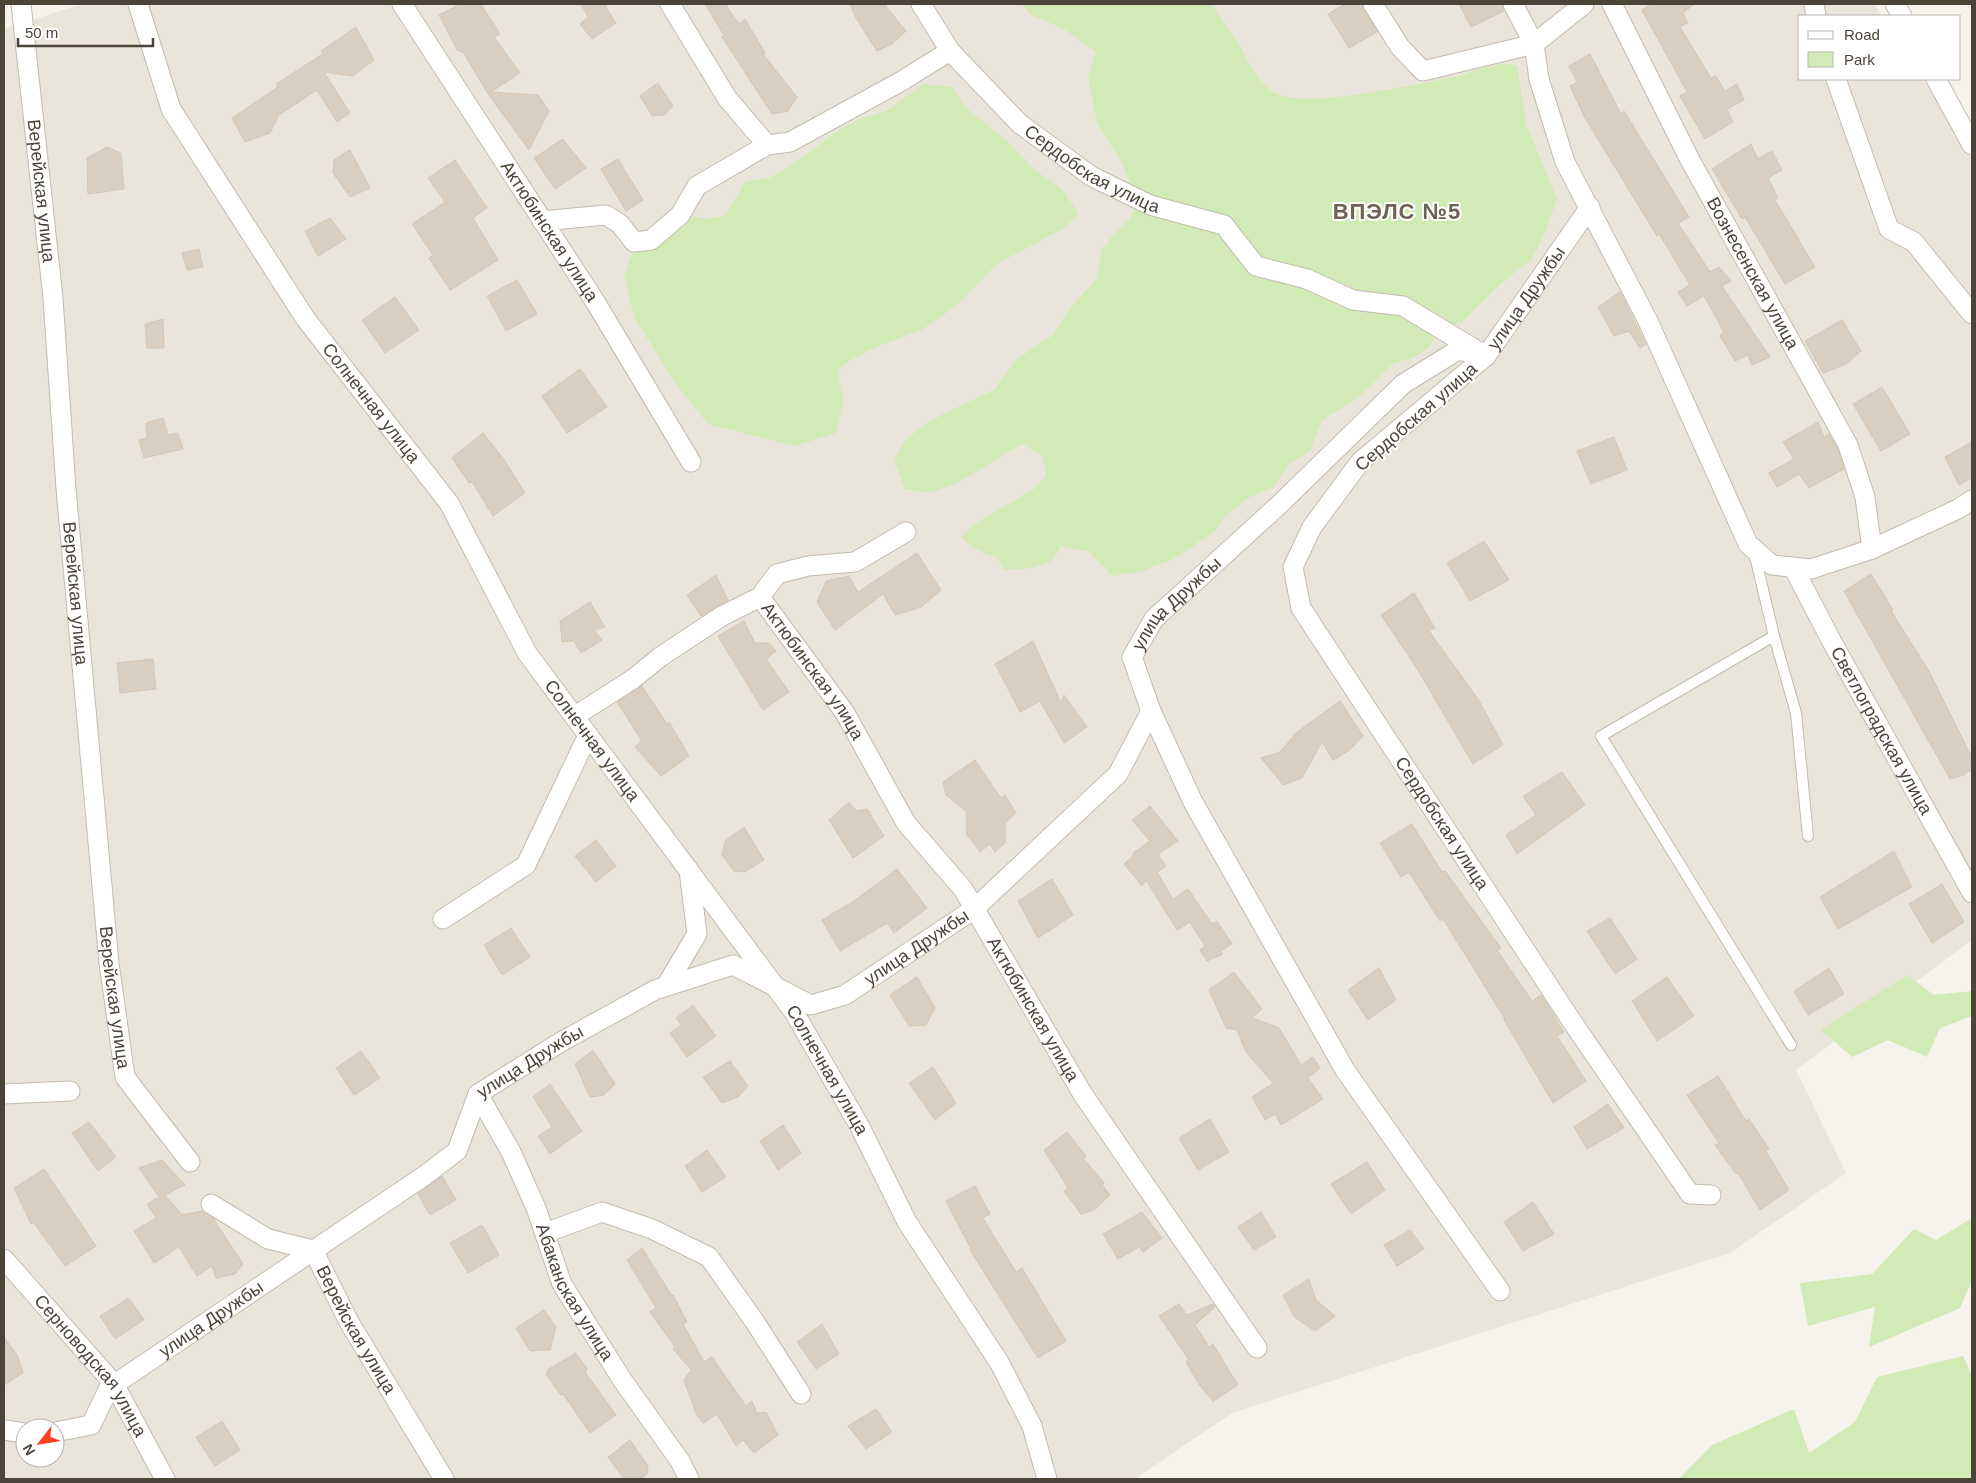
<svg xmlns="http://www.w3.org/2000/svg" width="1976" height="1483" viewBox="0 0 1976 1483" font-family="Arial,sans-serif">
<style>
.residential{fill:#eae5da;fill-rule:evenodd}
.green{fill:#d2eab5}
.building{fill:#d8cfc1;stroke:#d3c7b4}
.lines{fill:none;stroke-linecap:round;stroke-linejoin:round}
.service-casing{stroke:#c2bbae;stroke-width:12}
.minor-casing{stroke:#c2bbae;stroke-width:21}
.service{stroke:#fff;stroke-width:10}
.minor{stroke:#fff;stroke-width:19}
.labels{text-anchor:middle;stroke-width:4;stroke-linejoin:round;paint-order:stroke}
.street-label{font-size:18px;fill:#4b4439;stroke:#fff}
.district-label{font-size:22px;font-weight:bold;letter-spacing:1px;fill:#6e6250;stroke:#fff}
</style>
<rect width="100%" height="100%" fill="#f6f3ec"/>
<path class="residential" d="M82,4H1874L1882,16H1800V79H1923L1972,155V940L1796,1070L1846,1173L1730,1253L1232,1413L1135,1479H4V29ZM25,1428H55V1458H25Z"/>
<path class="green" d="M1021,4H1212C1219,18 1229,28 1237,42C1248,59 1256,81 1275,93C1305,110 1418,84 1454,77C1469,74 1487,65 1502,64C1506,63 1512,65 1517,66L1526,124L1557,199L1545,232L1532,259L1505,280L1462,322L1440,328L1429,347L1413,358L1394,363L1358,398L1322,420L1310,451L1289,464L1274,487L1248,498L1224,517L1214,532L1172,560L1142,571L1113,576L1088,551L1061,546L1052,561L1033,568L1004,570L997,558L977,550L961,537L976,523L1033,490L1046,476L1043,457L1023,444C992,459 963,486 929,492C922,493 912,490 905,489L894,461L903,443L916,431L941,415L994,390L1017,359L1053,335L1072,306L1097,279L1102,250L1113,235L1131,218L1138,199L1120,159L1097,123L1088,77L1096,52L1064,29L1032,15Z
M923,84L953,87L965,107L1008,142L1036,171L1061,188L1079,214L1064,228L997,264L956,306L923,329L869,350L844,364L838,371L843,402L836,433L795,446L708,424L676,384L635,319L624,276L639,236L692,216L709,219L726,215L746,181L769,178L789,167L838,131L857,120L888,110Z
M1907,975L1934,995L1972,991V1016L1940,1028L1927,1057L1888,1040L1852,1057L1821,1030Z
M1972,1218V1281L1960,1308L1869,1347L1875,1307L1808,1326L1800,1283L1872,1274L1914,1229L1936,1240Z
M1963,1356L1972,1376V1479H1679L1712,1445L1794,1409L1809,1453L1855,1422L1877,1377Z"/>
<path class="building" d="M460,4H481L500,34L494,37L520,73L491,92L538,95L549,111L529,150L488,94L463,52L457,50L439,15Z
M581,4H604L616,23L592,39L580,24L588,17Z
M705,4H725L739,24L745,19L765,53L763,54L797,97L788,111L772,114L722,37L724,35Z
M850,4H884L906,31L892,44L877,51L856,18Z
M1345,4H1362L1377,32L1349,48L1328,14Z
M1459,4H1502L1504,11L1471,27Z
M1651,4H1694L1683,13L1688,23L1680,27L1711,78L1716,76L1725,91L1737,84L1744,100L1727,109L1733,122L1705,139L1680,96L1687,92L1642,10Z
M356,27L374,60L353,76L324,72L350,113L337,122L317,90L279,115L270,133L245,142L232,118L278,87L276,84L323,54L321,51Z
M1590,54L1621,114L1624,111L1689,217L1678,223L1710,272L1719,267L1731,281L1722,286L1770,357L1752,365L1748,355L1735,361L1720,336L1724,332L1704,296L1687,306L1678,292L1690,285L1659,234L1657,236L1585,118L1570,86L1577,82L1569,66Z
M658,83L673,106L664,115L652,116L640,96Z
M563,139L586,168L555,189L534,158Z
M1751,144L1758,159L1772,151L1782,170L1768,178L1778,198L1775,200L1815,267L1785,284L1745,217L1742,219L1712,169Z
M107,147L121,153L124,189L88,194L87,158Z
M350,150L370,188L350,197L333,173L334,160Z
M618,159L643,200L626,211L601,169Z
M455,160L487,208L473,218L498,260L450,290L429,258L433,255L412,224L445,202L428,178Z
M330,218L346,239L318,256L305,231Z
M199,249L203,267L187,270L182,253Z
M517,280L537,314L506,331L487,296Z
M1620,292L1646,344L1640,348L1629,331L1614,336L1598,307Z
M395,297L419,330L385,353L362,320Z
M163,319L164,348H147L145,324Z
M1842,320L1861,351L1846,364L1823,373L1805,341Z
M580,369L607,407L567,433L542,396Z
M1882,387L1910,434L1881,451L1853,404Z
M163,418L168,435L178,433L183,449L144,458L139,440L147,438L146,423Z
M1818,422L1824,437L1829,434L1838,450L1844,469L1809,488L1799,474L1777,487L1769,473L1794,459L1783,442Z
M483,433L503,458L525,493L493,516L472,482L469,483L452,458Z
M1614,437L1627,470L1591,484L1577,451Z
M1972,442V478L1959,485L1945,457Z
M1484,541L1509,580L1470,601L1447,563Z
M917,553L941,590L921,607L895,615L883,594L835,630L817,602L826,581L849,576L858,592Z
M1871,574L1893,610L1891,611L1929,671L1972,758V769L1964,775L1950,779L1844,591Z
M716,575L728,600L701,616L687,595Z
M1414,593L1435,628L1429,631L1478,699L1503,745L1473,764L1416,667L1381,615Z
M590,602L605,627L594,630L602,640L581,653L574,641L562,642L560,621Z
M744,621L755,643H769L776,651L766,659L789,692L763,710L718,636Z
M1033,641L1061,703L1064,695L1087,727L1064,743L1040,701L1020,712L995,664Z
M153,659L156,689L120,693L117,663Z
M642,686L667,724L669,722L689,756L661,776L635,747L642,741L617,702Z
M1340,701L1363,736L1350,750L1333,760L1322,742L1302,778L1283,785L1261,758L1280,752L1297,732Z
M975,760L1001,798L1005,795L1016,813L1005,824V843L995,852L990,844L980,852L967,835L966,811L946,795L943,782Z
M1562,772L1585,805L1517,854L1506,835L1536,815L1523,796Z
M849,802L856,811L867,809L884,836L853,858L829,820Z
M1150,806L1178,841L1158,854L1166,866L1157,872L1173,899L1188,889L1212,924L1217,921L1232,944L1221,951L1223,954L1207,961L1200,950L1205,946L1190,922L1177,930L1146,880L1142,886L1124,864L1134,855L1133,853L1150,841L1132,820Z
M1412,824L1442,872L1445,871L1501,948L1497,950L1532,1001L1541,995L1564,1032L1557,1036L1586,1081L1553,1103L1504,1020L1505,1019L1443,919L1440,921L1409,872L1401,877L1380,843Z
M744,827L764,860L745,872L734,871L722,855L725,841Z
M596,840L616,866L596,882L575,856Z
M1894,851L1912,887L1838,929L1820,897Z
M897,869L927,908L894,933L887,923L840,951L822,920L854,901Z
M1052,879L1073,915L1038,938L1018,901Z
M1942,884L1964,922L1932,943L1909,904Z
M1610,918L1637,959L1615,974L1587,931Z
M511,928L530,957L502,975L484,945Z
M1379,968L1396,1000L1368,1020L1348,990Z
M1829,968L1844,994L1808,1015L1794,991Z
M1234,972L1262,1009L1252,1018L1279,1028L1301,1065L1313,1057L1320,1068L1308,1078L1323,1099L1281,1125L1275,1114L1265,1120L1252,1097L1273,1083L1246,1052L1237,1030L1226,1028L1209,990Z
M917,977L935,1008L926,1025L909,1026L890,995Z
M1667,977L1694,1016L1657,1041L1632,1001Z
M693,1005L716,1036L687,1057L670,1033L681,1025L676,1018Z
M593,1050L615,1084L604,1095L590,1097L575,1064Z
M361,1051L380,1078L354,1095L336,1068Z
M730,1061L748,1086L738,1097L722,1103L703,1077Z
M933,1067L956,1103L935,1120L909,1083Z
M1718,1076L1746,1121L1749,1119L1769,1149L1766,1151L1789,1190L1760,1210L1738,1173L1736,1174L1715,1145L1719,1143L1687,1095Z
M550,1084L582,1131L550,1154L538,1136L552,1127L533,1097Z
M1608,1104L1624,1128L1587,1149L1574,1127Z
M1210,1119L1229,1152L1198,1170L1179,1138Z
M89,1122L116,1157L98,1171L72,1133Z
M783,1125L801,1153L778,1170L760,1141Z
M1067,1132L1086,1156L1083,1158L1104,1183L1102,1185L1110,1195L1094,1210L1081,1214L1064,1191L1068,1188L1044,1150Z
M707,1150L726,1177L702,1192L685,1166Z
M162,1160L185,1185L165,1195L182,1215L202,1211L213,1218L243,1264L235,1274L216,1278L212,1266L197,1276L179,1247L154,1263L134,1231L156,1218L147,1204L159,1197L139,1168Z
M1367,1162L1385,1190L1351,1214L1331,1184Z
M44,1169L96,1246L65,1266L33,1222L31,1224L14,1188Z
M442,1176L456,1200L430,1215L418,1194Z
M975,1186L990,1214L983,1218L1016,1272L1022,1268L1066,1341L1038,1358L970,1250L971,1249L946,1201Z
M1533,1202L1554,1234L1523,1251L1504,1222Z
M1142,1212L1162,1238L1143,1252L1139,1247L1118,1259L1103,1234Z
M1261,1212L1276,1237L1254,1250L1238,1227Z
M482,1225L499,1255L468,1273L450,1243Z
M1410,1230L1424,1249L1397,1266L1384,1245Z
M642,1248L672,1296L673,1295L687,1322L683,1324L704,1362L712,1357L746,1406L752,1401L757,1413L766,1412L778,1435L754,1453L743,1440L736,1446L717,1414L703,1423L696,1413L684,1380L691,1370L673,1349L675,1347L650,1312L656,1308L627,1260Z
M1309,1279L1316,1300L1335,1316L1315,1331L1294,1317L1283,1295Z
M129,1298L144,1320L115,1339L100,1316Z
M1179,1304L1187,1315L1213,1304L1215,1307L1195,1325L1209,1347L1213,1344L1238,1385L1213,1401L1200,1386L1186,1362L1189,1360L1159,1316Z
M544,1310L556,1327L550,1350L530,1351L516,1328Z
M822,1324L839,1354L816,1369L797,1342Z
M4,1337L17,1355L23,1373L4,1385Z
M576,1353L587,1369L585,1372L616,1415L590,1433L563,1394L561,1395L547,1376V1370Z
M876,1409L892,1432L866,1449L848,1426Z
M222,1421L240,1450L215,1466L196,1437Z
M630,1440L648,1466L647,1474L640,1479H624L608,1457Z"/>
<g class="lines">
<g class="service-casing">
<path id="service" d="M1754,552L1774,636L1601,736L1791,1045
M1774,636L1796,713L1808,836"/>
</g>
<g class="minor-casing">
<g id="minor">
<path id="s1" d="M21,4L53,298L66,489L109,963L125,1077L190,1162"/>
<path id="s2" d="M138,4L171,109L305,318L449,503L527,653L794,1012L860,1127L907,1222L999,1362L1032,1426L1047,1479"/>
<path id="s3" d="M402,4L596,303L691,462"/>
<path d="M670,4L727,98L767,145L790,142L900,82L950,51"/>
<path id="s4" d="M921,4L950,51L1020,124L1091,176L1150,205L1224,225L1256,266L1307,279L1353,300L1403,306L1486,356L1360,462L1312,527L1293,567L1301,608L1571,1020L1690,1194L1711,1195"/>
<path d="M1373,4L1400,47L1423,71L1534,44L1513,4"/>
<path d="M1584,4L1534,44L1539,79L1565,162L1648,321L1748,544L1772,565L1811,569L1872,549L1958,509L1972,500"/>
<path id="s5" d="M1612,4L1690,160L1848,445L1865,497L1872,549"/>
<path d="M1814,4L1816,16"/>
<path d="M1895,4L1902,16"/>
<path d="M1836,79L1889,229L1914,242L1972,314"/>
<path d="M1936,79L1972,145"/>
<path d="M542,221L606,215L620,224L634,242L651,240L680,215L697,186L767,145"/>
<path id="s6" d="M1793,567L1831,640L1972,893"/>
<path id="s7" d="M760,597L845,713L906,823L963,889L1082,1093L1257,1348"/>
<path d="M1151,711L1193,802L1345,1070L1500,1291"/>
<path d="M575,716L633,679L660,657L722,616L760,597L777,574L808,566L855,562L906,532"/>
<path d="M443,919L526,865L588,735"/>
<path d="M666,986L697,934L689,870"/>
<path d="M4,1094L70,1091"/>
<path id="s8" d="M478,1094L511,1152L536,1208L562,1284L623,1381L680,1461L689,1479"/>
<path id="s9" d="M211,1204L268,1239L313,1250L349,1322L444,1479"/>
<path d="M545,1233L602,1212L652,1229L709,1257L755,1322L801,1394"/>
<path id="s10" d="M4,1259L114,1384L165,1479"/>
<path d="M4,1430L25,1433"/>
<path id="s11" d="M55,1432L91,1425L109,1388L424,1176L457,1151L478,1094L559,1043L655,990L733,965L811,1005L845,995L974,909L1118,774L1151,711L1132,657L1154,619L1281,503L1403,384L1458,350L1486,356L1590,207"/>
</g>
</g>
<use href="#service" class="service"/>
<use href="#minor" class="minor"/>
</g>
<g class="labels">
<g class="street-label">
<text dy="6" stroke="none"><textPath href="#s4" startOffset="242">Сердобская улица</textPath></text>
<text dy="6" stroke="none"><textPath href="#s1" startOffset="188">Верейская улица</textPath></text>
<text dy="6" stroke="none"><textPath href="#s3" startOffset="271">Актюбинская улица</textPath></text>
<text dy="6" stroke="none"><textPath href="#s5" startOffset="304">Вознесенская улица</textPath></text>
<text dy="6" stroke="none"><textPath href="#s11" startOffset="2001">улица Дружбы</textPath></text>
<text dy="6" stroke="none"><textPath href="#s2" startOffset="466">Солнечная улица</textPath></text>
<text transform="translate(1416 417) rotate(-41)" y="6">Сердобская улица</text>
<text dy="6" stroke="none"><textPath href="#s1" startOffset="592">Верейская улица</textPath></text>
<text dy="6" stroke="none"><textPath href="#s11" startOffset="1521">улица Дружбы</textPath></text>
<text dy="6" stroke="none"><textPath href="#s7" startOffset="91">Актюбинская улица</textPath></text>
<text dy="6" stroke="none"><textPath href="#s6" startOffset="186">Светлоградская улица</textPath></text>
<text dy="6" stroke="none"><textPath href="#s2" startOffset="871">Солнечная улица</textPath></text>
<text dy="6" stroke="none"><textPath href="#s4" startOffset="1278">Сердобская улица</textPath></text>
<text dy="6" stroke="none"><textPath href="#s11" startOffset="1056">улица Дружбы</textPath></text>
<text dy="6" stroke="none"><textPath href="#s1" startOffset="998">Верейская улица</textPath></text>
<text dy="6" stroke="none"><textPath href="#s7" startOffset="496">Актюбинская улица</textPath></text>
<text dy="6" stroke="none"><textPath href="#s11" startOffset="621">улица Дружбы</textPath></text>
<text dy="6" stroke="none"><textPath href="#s2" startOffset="1276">Солнечная улица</textPath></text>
<text dy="6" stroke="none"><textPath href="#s8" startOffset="221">Абаканская улица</textPath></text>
<text dy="6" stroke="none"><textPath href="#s11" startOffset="201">улица Дружбы</textPath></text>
<text dy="6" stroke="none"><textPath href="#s9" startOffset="204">Верейская улица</textPath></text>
<text dy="6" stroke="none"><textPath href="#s10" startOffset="138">Серноводская улица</textPath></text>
</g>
<g class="district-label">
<text x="1397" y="219">ВПЭЛС №5</text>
</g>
</g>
<rect width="1976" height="1483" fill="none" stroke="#4b4439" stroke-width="10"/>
<rect x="1798" y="15" width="162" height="65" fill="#ffffff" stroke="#b7b4b0"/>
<rect x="1808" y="31" width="25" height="8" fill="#ffffff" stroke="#b7b4b0"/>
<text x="1844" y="40" font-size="15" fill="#4b4439">Road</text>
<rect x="1808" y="52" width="25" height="15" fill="#d2eab5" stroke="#b7b4b0"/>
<text x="1844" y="65" font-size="15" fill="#4b4439">Park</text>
<g transform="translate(40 1443) rotate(239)"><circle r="24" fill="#ffffff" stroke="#b7b4b0"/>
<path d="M0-4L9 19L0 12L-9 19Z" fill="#fc3f1d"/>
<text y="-8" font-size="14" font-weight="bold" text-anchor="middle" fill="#4b4439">N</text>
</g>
<path d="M18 38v8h135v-8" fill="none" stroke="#4b4439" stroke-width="2.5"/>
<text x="25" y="38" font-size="15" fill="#4b4439" stroke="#ffffff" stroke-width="4" paint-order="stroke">50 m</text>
</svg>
